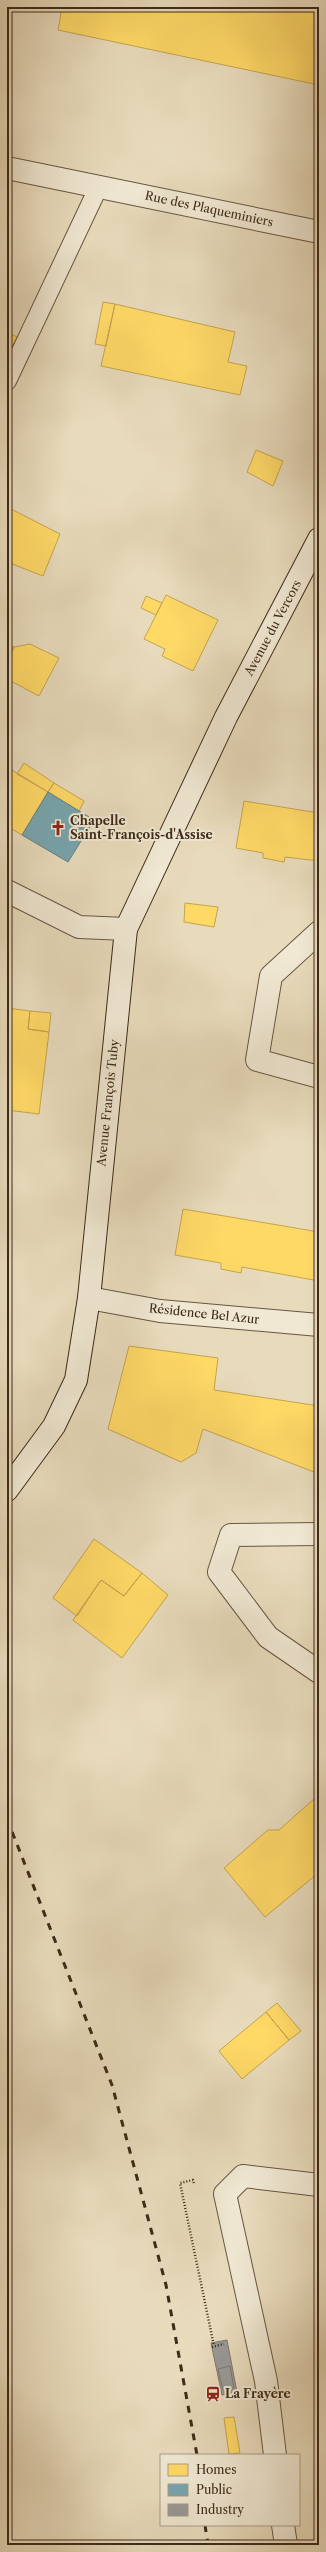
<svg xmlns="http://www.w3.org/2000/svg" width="326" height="2552" viewBox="0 0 326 2552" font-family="'Libre Caslon Text',serif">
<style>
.homes{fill:#ffd966;stroke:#c5a44f}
.public{fill:#76a5af;stroke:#658082}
.industry{fill:#999;stroke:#7e7873}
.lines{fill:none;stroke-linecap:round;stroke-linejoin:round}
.lane-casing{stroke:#685642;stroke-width:20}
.street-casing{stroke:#685642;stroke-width:24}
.secondary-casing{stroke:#3e2a19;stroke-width:24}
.path{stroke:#3e2a19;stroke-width:2.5;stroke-dasharray:1 2;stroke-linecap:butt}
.lane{stroke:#f0e8d3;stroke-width:18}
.street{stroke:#f0e8d3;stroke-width:22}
.secondary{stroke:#f0e8d3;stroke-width:22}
.rail{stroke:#3e2a19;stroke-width:3;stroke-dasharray:7 7;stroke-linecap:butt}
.labels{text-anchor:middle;stroke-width:4;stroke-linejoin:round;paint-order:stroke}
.street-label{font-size:12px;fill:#3e2a19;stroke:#f0e8d3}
.poi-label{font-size:12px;font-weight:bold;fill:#3e2a19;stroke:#f0e8d3;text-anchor:start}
</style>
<rect width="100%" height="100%" fill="#e8dbbc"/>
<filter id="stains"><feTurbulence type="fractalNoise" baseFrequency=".005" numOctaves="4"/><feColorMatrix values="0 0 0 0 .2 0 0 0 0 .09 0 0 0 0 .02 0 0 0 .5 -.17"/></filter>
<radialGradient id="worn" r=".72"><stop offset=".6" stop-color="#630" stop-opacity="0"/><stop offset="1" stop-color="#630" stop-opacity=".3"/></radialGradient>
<path class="homes" d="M62,7H291L319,13V85L58,30Z
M103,302L115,304L106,346L95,344Z
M115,304L235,332L228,362L247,366L240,395L101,366Z
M7,332L17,337L7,356Z
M256,450L283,461L273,486L247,472Z
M7,507L60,534L43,576L7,562Z
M166,595L218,620L193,671L162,656L165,649L144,639Z
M146,596L162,603L156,615L141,608Z
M7,644L14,647L7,663Z
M30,644L59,658L39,696L7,679V663L14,647Z
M24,763L54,783L48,792L17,774Z
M7,767L48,792L22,835L7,826Z
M54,783L84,801L79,811L48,792Z
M244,801L319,813V861L285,857L284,862L263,858V853L236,848Z
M185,903L218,907L214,927L184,922Z
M319,1006V1047H314Z
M7,1008L30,1011L28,1029L49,1032L39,1114L7,1110Z
M30,1011L51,1013L49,1032L28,1029Z
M183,1209L319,1232V1281L242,1267L241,1273L221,1269V1263L175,1255Z
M129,1346L218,1358L214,1390L319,1406V1474L203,1429L196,1453L181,1462L108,1429Z
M94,1539L142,1573L124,1596L101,1580L77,1616L53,1598Z
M142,1573L168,1595L122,1658L73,1620L101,1580L124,1596Z
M314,1799L319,1805V1864L314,1870L317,1874L265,1917L224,1868L268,1830H279Z
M277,2003L301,2031L289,2040L266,2012Z
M266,2012L289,2040L242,2079L219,2051Z
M234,2417L240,2453L229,2454L224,2418Z"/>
<path class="public" d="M48,792L94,820L68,862L22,835Z"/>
<path class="industry" d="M227,2340L237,2392L222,2395L211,2343Z
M230,2366L234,2388L223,2390L218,2369Z"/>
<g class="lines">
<g class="lane-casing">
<path id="lane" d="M7,381L99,186"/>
</g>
<g class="street-casing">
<path id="street" d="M7,168L319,232
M7,891L79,927L126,929
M319,932L271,976L257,1060L319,1077
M89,1298L160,1311L319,1325
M319,1534L231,1535L219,1572L268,1637L319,1672
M275,2455L266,2381L225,2194L243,2176L319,2185
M283,2525L286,2545"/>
</g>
<g class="secondary-casing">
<path id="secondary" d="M7,1490L54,1426L76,1380L89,1298L126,929L226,717L319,539"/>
</g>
<path class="path" d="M194,2183L193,2180L180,2183L214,2346
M212,2347L224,2344"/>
<use href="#lane" class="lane"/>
<use href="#street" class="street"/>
<use href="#secondary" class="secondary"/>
<path class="rail" d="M7,1819L112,2085L166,2285L197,2455
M205,2525L208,2545"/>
</g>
<defs>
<g id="church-bare" transform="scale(1.2)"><path d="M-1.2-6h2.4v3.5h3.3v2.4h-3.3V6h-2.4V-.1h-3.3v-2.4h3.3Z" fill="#8f2418" stroke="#f0e8d3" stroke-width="2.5" paint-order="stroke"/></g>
<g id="station-bare" transform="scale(1.2)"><path d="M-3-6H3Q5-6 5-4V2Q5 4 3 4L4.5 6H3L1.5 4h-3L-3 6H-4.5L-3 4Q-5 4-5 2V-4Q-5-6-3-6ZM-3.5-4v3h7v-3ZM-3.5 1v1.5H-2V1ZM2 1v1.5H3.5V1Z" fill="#8f2418" stroke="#f0e8d3" stroke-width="2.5" paint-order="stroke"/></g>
</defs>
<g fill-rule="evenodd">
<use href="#church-bare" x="58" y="828"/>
<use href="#station-bare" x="213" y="2394"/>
</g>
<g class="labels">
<g class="street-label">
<text transform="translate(209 209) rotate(12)" y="4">Rue des Plaqueminiers</text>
<text transform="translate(273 628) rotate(-62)" y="4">Avenue du Vercors</text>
<text transform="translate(108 1103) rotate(-84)" y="4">Avenue François Tuby</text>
<text transform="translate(204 1314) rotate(6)" y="4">Résidence Bel Azur</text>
</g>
<g class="poi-label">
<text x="70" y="825">Chapelle<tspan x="70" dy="14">Saint-François-d'Assise</tspan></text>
<text x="225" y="2398">La Frayère</text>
</g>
</g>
<rect width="326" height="2552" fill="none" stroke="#e8dbbc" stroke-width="24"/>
<rect x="8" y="8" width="310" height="2536" fill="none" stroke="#3e2a19" stroke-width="2"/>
<rect x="12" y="12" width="302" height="2528" fill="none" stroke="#3e2a19"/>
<rect x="160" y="2454" width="140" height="72" fill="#f0e8d3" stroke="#a99c89"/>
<rect x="168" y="2464" width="20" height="12" fill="#ffd966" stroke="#a99c89"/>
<text x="196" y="2474" font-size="12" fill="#3e2a19">Homes</text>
<rect x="168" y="2484" width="20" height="12" fill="#76a5af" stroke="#a99c89"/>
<text x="196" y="2494" font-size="12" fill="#3e2a19">Public</text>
<rect x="168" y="2504" width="20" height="12" fill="#999999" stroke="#a99c89"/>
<text x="196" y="2514" font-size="12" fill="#3e2a19">Industry</text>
<rect width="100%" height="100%" filter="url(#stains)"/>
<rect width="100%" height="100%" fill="url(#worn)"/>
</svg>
